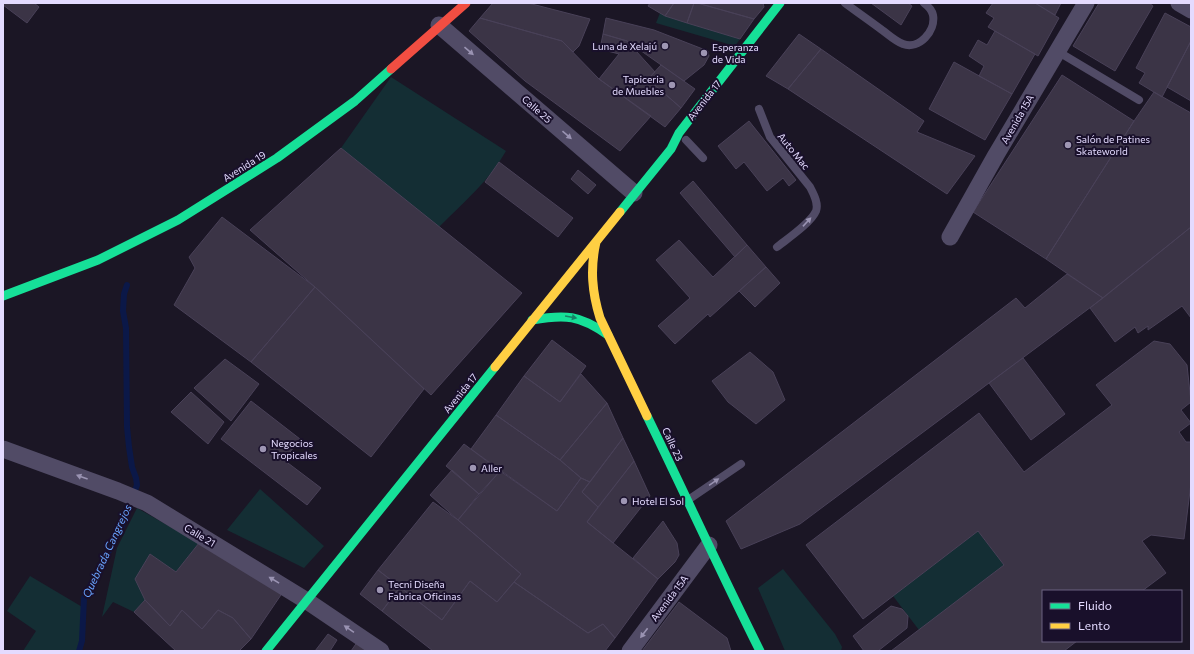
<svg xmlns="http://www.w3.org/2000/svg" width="1194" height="654" viewBox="0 0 1194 654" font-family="Commissioner,sans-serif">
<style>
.green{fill:#142e34}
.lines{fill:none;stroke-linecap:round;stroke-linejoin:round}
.stream{stroke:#0b1848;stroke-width:6}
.building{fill:#3b3446;stroke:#494158}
.lane{stroke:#514b66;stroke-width:8}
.street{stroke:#514b66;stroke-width:17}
.fast{stroke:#16e098;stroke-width:9}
.slow{stroke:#ffcf43;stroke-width:9}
.jam{stroke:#f24e42;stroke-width:9}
.oneway{fill:#9a93b2}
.oneway2{fill:#178267}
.poi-dot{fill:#9e96b3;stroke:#19102b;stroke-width:1.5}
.labels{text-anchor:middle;stroke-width:4;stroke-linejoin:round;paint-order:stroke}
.poi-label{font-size:10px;fill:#e4dbff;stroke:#19102b;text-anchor:start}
.street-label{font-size:10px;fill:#e4dbff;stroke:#19102b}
.water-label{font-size:11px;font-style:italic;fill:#69a4ff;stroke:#19102b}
</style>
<rect width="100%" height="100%" fill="#1b1625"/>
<path class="green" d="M660,13L665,16L740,39L735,46L656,23Z
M391,77L506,151C489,181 463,203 439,227L341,148Z
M260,489L324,546L304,568L227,530Z
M137,508L199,543L176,572L150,555L145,600L134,612L113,602L102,617L117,548Z
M978,531L1004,565L919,630L893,596Z
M783,569L835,634L842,647L841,651H785L758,588Z
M30,576L84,608L82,641L80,651H23L36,631L7,611Z"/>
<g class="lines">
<path class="stream" d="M79,651L82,641L84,598L122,526L137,485L136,478L132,467L129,447L127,427L126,328L123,311L124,294L127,285"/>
</g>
<path class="building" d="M3,3H34L39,7L27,23L3,5Z
M493,3H528L590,19L579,46L573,52L562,41L480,18Z
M650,3H674L665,16L648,6Z
M674,3H694L687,23L665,16Z
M694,3H697L754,19L740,39L687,23Z
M701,3H763L764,7L754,19L701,4Z
M871,3H908L912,6L901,25Z
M993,3H1035L1059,18L1038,56L988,27L994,18L986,13Z
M1035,3H1061L1055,15Z
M1099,3H1149L1153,6L1115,71L1073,46Z
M1165,13L1191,27V41L1162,97L1139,83L1145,73L1136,68Z
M480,18L562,41L599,79L651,116L620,151L525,81L469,31Z
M606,18L654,30L708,51L709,56L704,65L684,81L627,41L603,34Z
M995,31L1035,54L1012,94L979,76L984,66L969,56L978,40L987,45Z
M603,34L627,41L655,72L648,79L681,108L665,127L599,79L619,54L600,49Z
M799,34L821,49L788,89L766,76Z
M1191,41V101L1167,87Z
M821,49L924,121L917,132L975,156L947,194L788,89Z
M954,62L1012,94L985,140L929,109Z
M661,65L695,89L681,108L648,79Z
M1062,75L1134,121L1046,259L973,212Z
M1154,92L1191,113V227L1103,298L1046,259L1134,121Z
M749,121L796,180L789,186L783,178L767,191L744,162L736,169L718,146Z
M341,148L522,293L431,395L315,287L250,230Z
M499,162L573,218L558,237L485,182Z
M578,170L596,185L588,194L571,179Z
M693,181L747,245L735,257L680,193Z
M222,217L315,287L251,362L174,305L195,268L189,257Z
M1191,227V318L1182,306L1148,330V326L1138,333L1135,327L1115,342L1090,308Z
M679,240L713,277L747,245L766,267L710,317L708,314L675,344L658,326L690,298L656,260Z
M766,267L780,283L755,307L739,291Z
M1067,274L1103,298L800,524L741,549L726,521L1016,298L1025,308Z
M315,287L424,389L371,457L251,362Z
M552,340L586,366L560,402L524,376Z
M1154,341L1170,344L1187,365L1191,402L1181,410L1191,423L1179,432L1186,442H1191V483L1184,539L1151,535L1142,541L1166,573L1142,591H1043V641H1077L1064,651H891L1004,565L978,531L863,619L806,545L979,413L1024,472L1112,405L1096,385Z
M750,352L773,372L785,400L756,424L728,402L712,381Z
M1023,358L1065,414L1031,440L989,383Z
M225,359L259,384L231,421L194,388Z
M581,374L607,403L560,460L496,415L524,376L560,402Z
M191,392L224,422L208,444L171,412Z
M251,401L300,439L284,460L321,488L307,505L221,439Z
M607,403L623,438L590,482L581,478L560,460Z
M496,415L560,460L581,478L557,511L471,449Z
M623,438L634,461L598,507L582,492Z
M464,444L500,471L479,494L446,466Z
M634,461L650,496L613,543L587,522Z
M452,470L479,494L458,520L430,495Z
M500,471L557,511L581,478L590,482L582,492L598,507L587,522L658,579L615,638L603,624L588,633L514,582L521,574L458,520Z
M433,502L458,520L521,574L497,602L470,581L442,620L378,570Z
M663,521L677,543L679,555L675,562L658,579L633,558Z
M199,543L285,589L251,639L233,618L218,610L202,629L182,610L170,626L145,600L135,579L150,554L176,572Z
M378,570L400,587L382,611L360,594Z
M470,581L497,602L514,582L588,633L603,624L615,638L605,651H433L382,611L400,587L442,620Z
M145,600L170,626L182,610L202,629L218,610L233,618L251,639L239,651H176L134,612Z
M679,602L727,638L731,651H642Z
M891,606L902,609L908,616L907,628L878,651H864L853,636Z
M328,634L337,640L330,651H315Z
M360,638L376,651H351Z"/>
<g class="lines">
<path class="lane" d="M845,3C857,12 870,21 882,30C889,35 895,41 903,44C919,50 936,31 933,15C932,10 928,6 924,3
M1057,51L1139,100
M759,109L770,137L810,187C813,193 819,203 816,211C811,223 787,239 777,247
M686,140L703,158
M688,500L741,464"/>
<path class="street" d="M1179,3L1191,10
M439,25L634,193
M950,237L996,155L1086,3
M3,449L118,491L147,503L307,601L381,651
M630,651L709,545"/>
<path class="fast" d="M620,212L671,149L679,133L780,3
M3,296L98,260L178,220L277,158L355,101L391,69
M532,320C565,314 580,315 608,335
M647,416C685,494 721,573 760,651
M266,651L495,367"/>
<path class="slow" d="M596,242C590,269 592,292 600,318L647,416
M495,367L620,212"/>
<path class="jam" d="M391,69L466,3"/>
</g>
<defs><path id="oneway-solid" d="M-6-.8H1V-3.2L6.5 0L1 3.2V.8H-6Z"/></defs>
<g class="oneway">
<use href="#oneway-solid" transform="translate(469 51) rotate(41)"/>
<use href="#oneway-solid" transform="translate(567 135) rotate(41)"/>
<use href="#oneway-solid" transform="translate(807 222) rotate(-47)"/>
<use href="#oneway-solid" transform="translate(82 477) rotate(-160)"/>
<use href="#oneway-solid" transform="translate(714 482) rotate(-35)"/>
<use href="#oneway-solid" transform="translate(274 580) rotate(-149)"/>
<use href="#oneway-solid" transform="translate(349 629) rotate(-146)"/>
<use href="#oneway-solid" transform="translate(644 633) rotate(127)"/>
</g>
<use class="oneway2" href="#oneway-solid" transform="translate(571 317) rotate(10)"/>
<g class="poi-dot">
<circle cx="665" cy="46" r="4"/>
<circle cx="704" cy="53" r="4"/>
<circle cx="672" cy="85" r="4"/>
<circle cx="1068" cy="145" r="4"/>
<circle cx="263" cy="449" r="4"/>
<circle cx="473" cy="468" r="4"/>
<circle cx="624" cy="501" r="4"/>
<circle cx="380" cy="590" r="4"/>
</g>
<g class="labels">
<g class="poi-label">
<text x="657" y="50" text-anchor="end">Luna de Xelajú</text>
<text x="712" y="51">Esperanza<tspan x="712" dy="12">de Vida</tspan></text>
<text x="664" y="83" text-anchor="end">Tapiceria<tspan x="664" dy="12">de Muebles</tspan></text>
<text x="1076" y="143">Salón de Patines<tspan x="1076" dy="12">Skateworld</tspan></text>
<text x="271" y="447">Negocios<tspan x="271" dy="12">Tropicales</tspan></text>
<text x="481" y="472">Aller</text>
<text x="632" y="505">Hotel El Sol</text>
<text x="388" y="588">Tecni Diseña<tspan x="388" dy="12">Fabrica Oficinas</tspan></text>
</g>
<g class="street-label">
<text transform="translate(704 100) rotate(-52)" y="4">Avenida 17</text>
<text transform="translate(537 109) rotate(41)" y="4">Calle 25</text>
<text transform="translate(1017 119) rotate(-60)" y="4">Avenida 15A</text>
<text transform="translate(794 151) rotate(51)" y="4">Auto Mac</text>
<text transform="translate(244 166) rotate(-32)" y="4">Avenida 19</text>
<text transform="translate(460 393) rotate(-51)" y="4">Avenida 17</text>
<text transform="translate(673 444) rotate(65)" y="4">Calle 23</text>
<text transform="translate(200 535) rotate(31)" y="4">Calle 21</text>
<text transform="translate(669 598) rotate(-53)" y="4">Avenida 15A</text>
</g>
<g class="water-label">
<text transform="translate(107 551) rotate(-65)" y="4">Quebrada Cangrejos</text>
</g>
</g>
<rect width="1194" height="654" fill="none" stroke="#e4dbff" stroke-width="8"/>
<rect x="1042" y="590" width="140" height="52" fill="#19102b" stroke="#6a6180"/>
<rect x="1050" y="603" width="20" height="6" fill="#16e098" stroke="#6a6180"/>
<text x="1078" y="610" font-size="12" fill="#e4dbff">Fluido</text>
<rect x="1050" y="623" width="20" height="6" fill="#ffcf43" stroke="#6a6180"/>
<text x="1078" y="630" font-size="12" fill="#e4dbff">Lento</text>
</svg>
